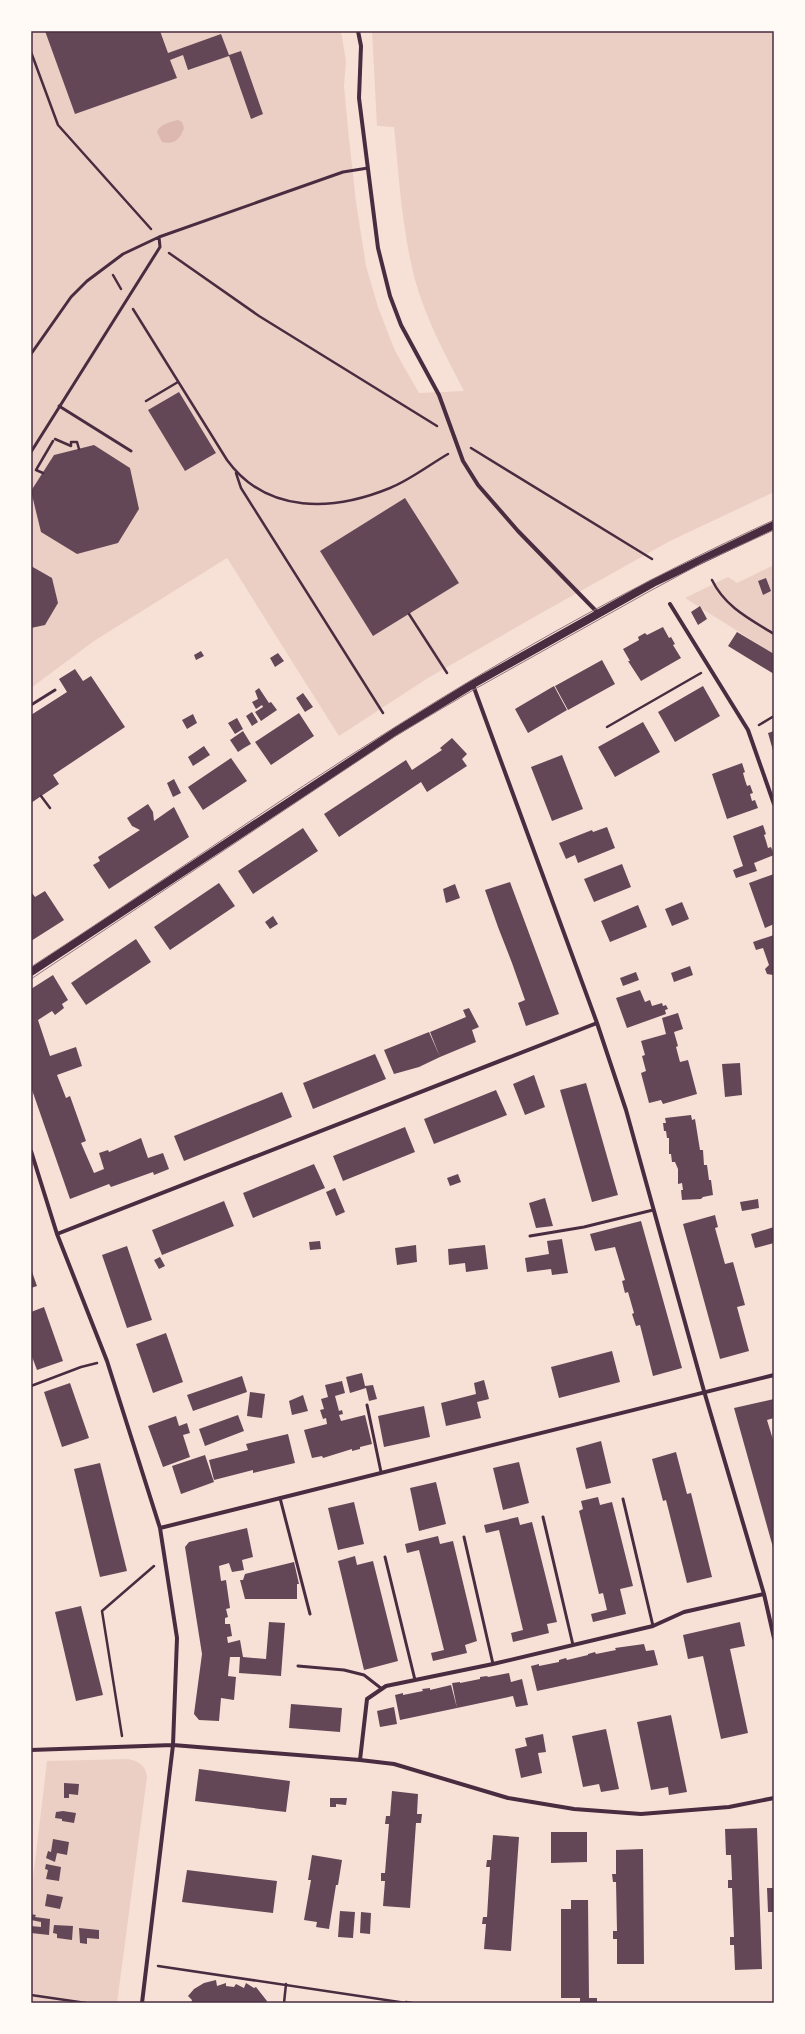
<svg xmlns="http://www.w3.org/2000/svg" width="805" height="2034" viewBox="0 0 805 2034" font-family="'Playfair Display',serif">
<style>
.green{fill:#ebcfc5}
.water{fill:#dcb8b0}
.building{fill:#644757}
.lines{fill:none;stroke-linecap:round;stroke-linejoin:round}
.path{stroke:#4a2c40;stroke-width:2.5}
.service{stroke:#4a2c40;stroke-width:3}
.minor{stroke:#4a2c40;stroke-width:4}
.secondary{stroke:#4a2c40;stroke-width:8}
.tram{stroke:#8f747c;stroke-width:1}
.neatline{fill:none;stroke:#4a2c40;stroke-width:1.5}
</style>
<rect width="100%" height="100%" fill="#f7e1d7"/>
<path class="green" d="M31,31H341L346,61L344,86L348,129L356,202L366,266L378,307L395,351L419,393L464,391C445,355 426,319 415,280C402,230 399,178 394,127L377,126L372,31H774V492L670,541L536,616L428,678L339,736L227,558L94,641L31,688Z
M774,565V654L685,598L728,577L737,583Z
M128,1759C139,1761 146,1766 147,1777L117,2003H31V1895L47,1761Z"/>
<path class="water" d="M178,120L182,122L184,128C180,139 175,145 162,142L157,132C160,124 170,122 178,120Z"/>
<path class="building" d="M45,31H160L168,53L221,34L229,55L241,51L263,114L251,119L229,56L188,70L183,55L170,60L177,78L75,114Z
M179,392L216,453L185,471L148,410Z
M94,445L130,468L139,509L118,543L77,554L41,532L31,491L54,455Z
M405,498L459,583L373,636L320,551Z
M31,566L52,578L58,603L45,625L31,628Z
M766,578L771,591L763,595L758,581Z
M700,606L707,619L698,625L691,612Z
M663,627L669,638L671,637L675,644L673,645L681,658L641,681L628,661H630L623,649L639,640L638,637L645,633L647,635Z
M737,632L774,654V674L728,646Z
M201,651L204,656L196,660L194,655Z
M278,653L284,661L275,667L270,658Z
M602,660L615,684L568,710L555,686Z
M75,669L83,681L91,676L125,727L53,775L59,784L31,803V715L67,692L59,679Z
M554,686L567,710L528,733L515,709Z
M703,686L720,716L675,742L658,712Z
M259,688L269,703L271,702L277,710L261,721L255,712L263,707L262,705L256,709L252,702L258,699L255,691Z
M303,693L313,707L305,712L296,698Z
M252,712L258,722L252,726L246,716Z
M299,713L314,736L271,765L255,742Z
M193,714L197,723L187,729L182,720Z
M237,718L243,729L235,734L228,723Z
M643,722L660,752L615,777L598,747Z
M243,731L251,744L244,748L237,737L244,748L238,752L230,740Z
M774,731V754L768,733Z
M452,738L467,754L462,759L467,766L427,792L421,782L339,837L324,814L406,760L412,770L442,750L440,748Z
M204,746L210,755L193,766L188,757Z
M562,755L583,809L552,821L531,767Z
M231,758L247,781L203,810L188,787Z
M742,763L745,772L743,773L745,780L747,786L750,785L753,793L750,794L752,801L755,800L758,808L727,819L712,774Z
M174,779L181,793L173,797L167,783Z
M148,804L153,812L154,821L174,807L189,837L109,889L93,865L100,861L98,857L140,830L132,826L127,818Z
M763,825L766,834L764,835L766,841L768,848L771,847L774,855L754,863L757,871L736,878L733,870L743,866L733,836Z
M607,827L615,848L578,863L575,855L566,859L559,843L592,830L593,832Z
M303,828L318,851L253,894L238,871Z
M622,864L631,887L594,902L584,879Z
M774,874V924L765,928L749,883Z
M510,882L559,1014L526,1026L518,1003L525,1000L512,963L523,959L512,963L498,927L512,922L498,927L485,890Z
M219,883L235,906L170,950L154,927Z
M455,884L460,898L446,903L443,889Z
M45,891L64,920L31,941V893H32L35,897Z
M682,902L689,919L672,926L665,909Z
M638,905L647,927L610,942L601,921Z
M273,916L278,924L270,929L265,922Z
M774,935V978L773,975L767,974L765,969L769,965L763,948L756,950L753,942Z
M136,939L151,962L86,1005L71,983Z
M690,966L693,975L674,982L671,973Z
M636,972L639,980L623,986L620,978Z
M53,975L68,1000L62,1004L64,1008L55,1015L52,1011L38,1020L50,1056L76,1047L82,1066L57,1075L66,1098L70,1096L86,1141L81,1143L94,1173L104,1169L99,1153L108,1150L109,1152L141,1138L148,1158L163,1153L169,1169L154,1175L153,1172L111,1187L109,1184L70,1199L31,1087V989Z
M640,990L645,1002L650,1000L652,1006L662,1003L663,1006L666,1005L668,1009L665,1010L666,1014L627,1028L616,998Z
M469,1008L479,1027L472,1030L476,1042L440,1057L430,1032L466,1017L463,1010Z
M678,1013L683,1029L674,1032L678,1046L676,1047L680,1062L688,1060L697,1094L663,1104L661,1100L649,1103L641,1073L646,1071L642,1056L645,1055L641,1041L666,1034L662,1018Z
M429,1032L440,1057L419,1067L394,1074L384,1050Z
M375,1054L386,1079L313,1109L303,1083Z
M740,1063L742,1095L725,1097L722,1064Z
M534,1075L545,1107L525,1115L513,1084Z
M586,1083L618,1195L592,1202L560,1090Z
M496,1090L507,1115L434,1144L424,1119Z
M282,1092L292,1117L184,1161L174,1136Z
M691,1115L692,1120L695,1119L700,1150H703L704,1165H707L709,1180H711L713,1195L703,1197L701,1199L682,1200L681,1190H683L682,1183L678,1184V1169L675,1162H672L671,1154H669V1138H667L666,1131H664L663,1123H666L665,1118Z
M405,1127L415,1152L343,1181L333,1156Z
M314,1164L325,1188L253,1218L243,1193Z
M458,1174L461,1182L450,1186L447,1178Z
M335,1188L345,1212L336,1216L326,1192Z
M545,1198L553,1226L536,1228L529,1203Z
M758,1199L759,1208L742,1211L740,1202Z
M224,1201L234,1226L162,1255L152,1230Z
M715,1215L718,1227L715,1228L725,1264L733,1262L745,1305L737,1307L749,1351L720,1359L683,1224Z
M641,1221L682,1368L653,1376L640,1325L636,1326L632,1314L634,1313L628,1292L625,1293L622,1281L625,1280L615,1247L595,1251L590,1234Z
M774,1227V1243L755,1248L751,1234Z
M562,1239L568,1273L552,1275L551,1269L527,1272L525,1258L549,1254L547,1241Z
M320,1241L321,1249L310,1250L309,1242Z
M416,1245L417,1262L397,1265L395,1248Z
M485,1245L488,1269L466,1272L465,1263L449,1265L448,1249Z
M127,1246L152,1320L127,1328L102,1255Z
M160,1257L165,1266L159,1269L154,1260Z
M31,1269L37,1286L31,1288Z
M44,1307L63,1361L37,1370L31,1354V1312Z
M166,1333L183,1382L153,1393L136,1344Z
M612,1351L620,1382L559,1398L551,1367Z
M362,1373L365,1386L373,1385L377,1399L369,1401L366,1388L350,1393L346,1377Z
M242,1376L247,1392L193,1411L187,1395Z
M484,1380L489,1399L477,1402L481,1418L446,1426L441,1403L476,1394L474,1383Z
M342,1381L345,1393L335,1396L339,1411L342,1410L343,1414L339,1415L341,1421L365,1415L372,1444L360,1447V1449L352,1451V1449L323,1458L322,1456L312,1458L304,1430L327,1424L326,1418L323,1419L320,1410L324,1409L321,1399L328,1397L325,1385Z
M70,1383L89,1438L62,1447L44,1392Z
M250,1392L265,1394L262,1418L247,1416Z
M303,1395L308,1411L292,1415L289,1401Z
M774,1399V1418L767,1420L774,1443V1551L734,1408Z
M424,1406L430,1437L384,1447L378,1416Z
M238,1415L244,1431L205,1446L199,1429Z
M176,1416L179,1426L187,1423L190,1433L183,1435L190,1457L163,1467L148,1426Z
M288,1434L295,1463L253,1473V1470L214,1480L209,1460L248,1450L246,1444Z
M601,1441L611,1483L586,1489L576,1448Z
M676,1452L687,1494L691,1493L712,1577L687,1583L666,1500L663,1501L652,1459Z
M205,1455L214,1482L181,1494L172,1466Z
M519,1462L529,1503L503,1510L493,1468Z
M100,1463L127,1571L100,1577L74,1469Z
M436,1482L446,1524L419,1531L410,1488Z
M598,1497L600,1505L612,1502L633,1586L620,1589L626,1614L593,1622L591,1614L607,1610L603,1593L599,1594L579,1511L583,1509L581,1501Z
M354,1502L364,1544L338,1550L328,1508Z
M518,1517L520,1525L532,1522L557,1622L547,1624L549,1633L513,1642L511,1633L523,1630L499,1530L486,1533L484,1525Z
M247,1528L253,1557L242,1560L244,1570L232,1572L229,1563L219,1566L221,1581L226,1580L230,1608L226,1609L228,1617L225,1618V1624H230L232,1636L227,1637L228,1643L240,1640L243,1657L266,1659L269,1622L285,1623L281,1676L239,1673L240,1657H230L228,1676L236,1677L234,1700L221,1698L219,1721L199,1720L194,1714L202,1654L185,1547L189,1542Z
M438,1536L440,1544L453,1541L477,1641L465,1645L467,1653L433,1661L431,1653L444,1650L419,1550L407,1553L405,1544Z
M355,1556L357,1565L373,1561L398,1661L364,1670L338,1561Z
M294,1562L299,1584H297V1599H245L240,1580H243L245,1574Z
M81,1606L103,1695L76,1701L55,1612Z
M740,1622L745,1646L730,1649L748,1733L721,1739L703,1656L688,1659L683,1635Z
M644,1644L646,1651L654,1650L658,1665L537,1691L531,1666L539,1664V1666L559,1662V1660L566,1658L567,1660L588,1655V1654L595,1652L596,1654L616,1650L615,1648Z
M509,1673L511,1682L522,1679L528,1705L516,1707L513,1696L457,1708L452,1683L460,1682V1683L480,1679V1677L487,1676L488,1677Z
M451,1685L457,1708L400,1720L395,1695L403,1693V1695L423,1691L422,1689L430,1688V1690Z
M291,1704L342,1708L340,1732L289,1728Z
M394,1707L397,1724L380,1727L377,1711Z
M671,1715L687,1792L669,1795L668,1787L651,1790L637,1722Z
M606,1729L619,1789L601,1792L599,1784L583,1787L572,1736Z
M543,1734L546,1752L538,1753L542,1773L521,1778L515,1749L527,1746L525,1738Z
M199,1769L290,1781L286,1812L195,1801Z
M64,1783L79,1784L78,1795L69,1794V1798H64Z
M392,1791L418,1794L417,1814H422L421,1823H416L410,1908L383,1906L385,1881H381V1873H385L389,1824H385L386,1816H390Z
M330,1798H347L346,1805L336,1804V1807H330Z
M63,1811L76,1813L74,1823L62,1821V1819L55,1818L56,1812Z
M757,1828L762,1969L735,1970L734,1945H730V1937H734L732,1888H728V1880H732L731,1855H726L725,1829Z
M551,1832H587V1862L551,1863Z
M493,1835L519,1837L511,1951L484,1949L486,1924H482L483,1917H487L490,1867H486L487,1860H491Z
M53,1839L69,1842L67,1855L57,1853L55,1862L46,1858L48,1851L51,1852Z
M643,1849L644,1964H617V1939H613V1931H617L616,1882H613L612,1874H616V1850Z
M312,1855L342,1860L338,1885H336L329,1929L316,1927L317,1922L304,1920L311,1880H308Z
M46,1864L61,1867L59,1881L46,1879L48,1870L45,1869Z
M187,1870L277,1881L273,1913L182,1902Z
M767,1888H774V1912H768Z
M47,1894L63,1897L60,1909L45,1906Z
M571,1900H588L589,1998H597V2003H580V1998H561V1909H571Z
M340,1911L355,1912L353,1938L338,1937Z
M361,1912L371,1913L370,1934L360,1933Z
M31,1914L36,1915L35,1917L50,1919L49,1935L31,1933V1926L41,1927V1922L31,1920Z
M54,1925L73,1926L72,1940L57,1938V1934L53,1933Z
M79,1928L99,1930V1939L87,1938V1944L80,1943Z
M216,1980L217,1986L226,1983V1986L234,1987L236,1984L244,1988L246,1983L254,1988L256,1987L267,2001L265,2003H191L192,2000L188,1996L194,1989L204,1983Z"/>
<g class="lines">
<path class="path" d="M31,52L58,125L151,229
M169,253L259,316L437,426
M113,275L121,289
M133,309L227,460C267,515 334,511 390,488C410,480 429,465 448,454
M146,401L178,382
M55,439L71,446V442H77L79,449
M471,448L652,559
M43,473L36,470L53,441
M236,473L241,488L383,713
M712,580C725,607 750,619 774,634
M409,614L447,673
M759,725L774,716
M607,727L701,673
M41,796L50,808
M31,1386L81,1367L97,1363
M122,1736L102,1611L154,1566
M158,1966L406,2003
M31,1995L86,2003
M406,2002L412,2003
M284,2003L286,1984"/>
<path class="service" d="M31,354L71,297L87,281L123,254L159,237L343,172L368,168
M59,406L131,451
M31,452L160,247L159,237
M31,705L55,690
M530,1236L584,1227L653,1210
M367,1405L381,1472
M280,1498L310,1614
M623,1499L653,1626
M543,1517L573,1645
M464,1537L493,1664
M385,1557L415,1680
M298,1666L344,1670L364,1675L382,1689"/>
<path class="minor" d="M358,31L361,46L359,98L378,248L390,296L401,325L439,395L463,461L478,485L518,531L598,613
M670,604L748,730L774,804
M473,685L597,1023L626,1110L704,1391L764,1594L774,1638
M31,1151L57,1234L107,1361L160,1528L177,1638L173,1745L142,2003
M57,1234L597,1023
M160,1528L774,1375
M31,1750L173,1745L360,1760L394,1764L508,1798L574,1809L641,1814L729,1807L774,1798
M360,1760L367,1699L386,1686L493,1664L653,1626L684,1612L764,1594"/>
<path class="secondary" d="M31,972L395,732L473,684L653,583L774,525"/>
<path class="tram" d="M31,967C153,888 272,804 395,727C517,650 643,580 774,520
M31,979L397,735L475,689L650,591L704,562L774,530"/>
</g>
<rect width="805" height="2034" fill="none" stroke="#fffaf5" stroke-width="64"/>
<rect x="32" y="32" width="741" height="1970" class="neatline"/>
</svg>
